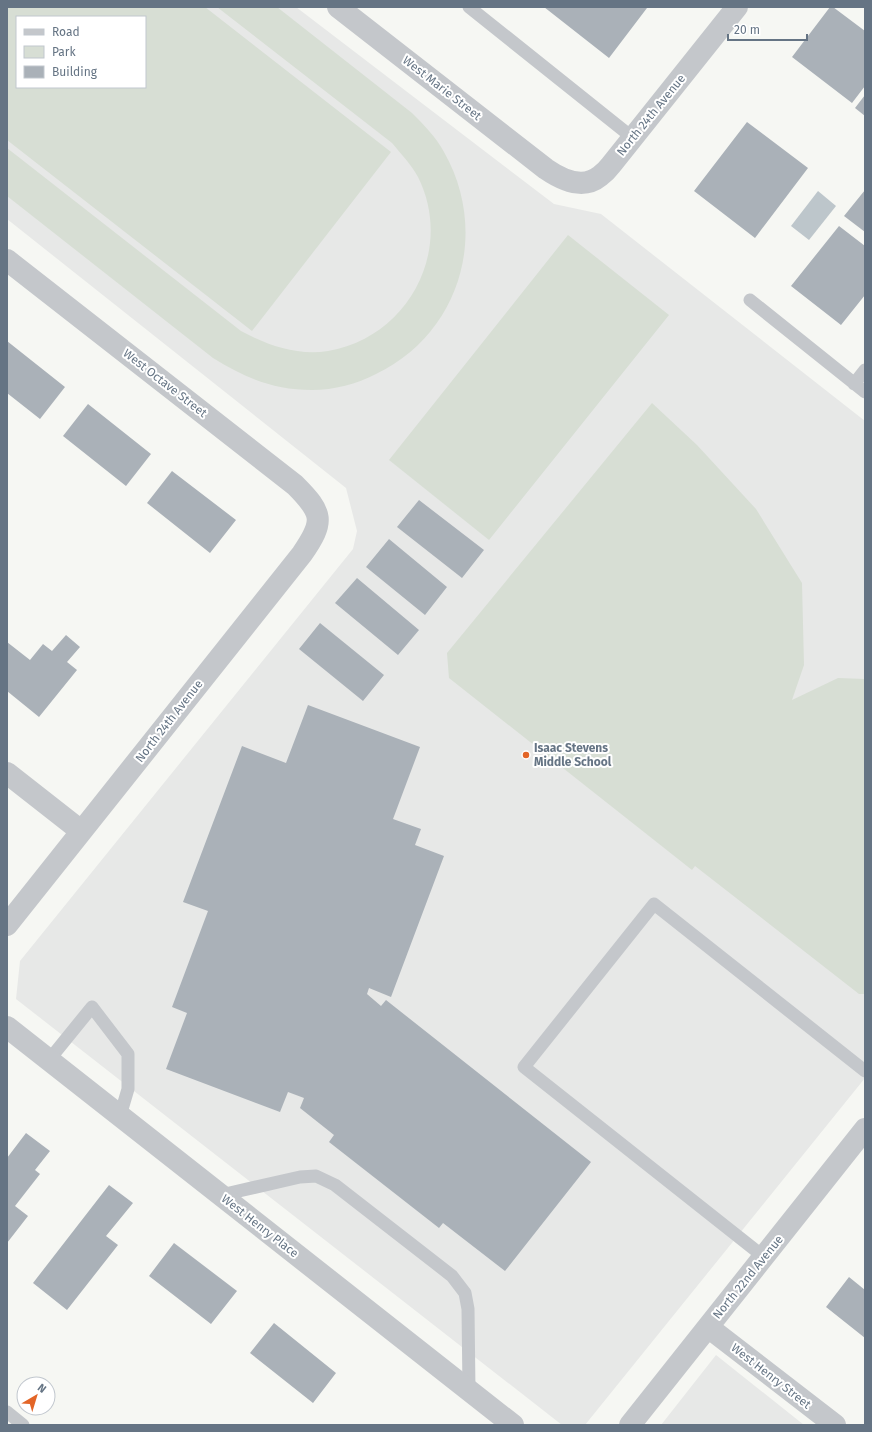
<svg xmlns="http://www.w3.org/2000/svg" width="872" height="1432" viewBox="0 0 872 1432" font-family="'Fira Sans',sans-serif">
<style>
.built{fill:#e7e8e7;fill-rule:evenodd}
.green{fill:#d7ded4;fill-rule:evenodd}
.water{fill:#bdc6cb}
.building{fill:#aab1b8}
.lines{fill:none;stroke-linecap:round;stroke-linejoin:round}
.service{stroke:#c4c7cb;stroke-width:13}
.minor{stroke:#c4c7cb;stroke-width:22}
.poi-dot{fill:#e36527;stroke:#fff;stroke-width:1.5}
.labels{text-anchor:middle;stroke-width:4;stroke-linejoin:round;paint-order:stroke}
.street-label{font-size:12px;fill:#657484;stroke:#fff}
.poi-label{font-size:12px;font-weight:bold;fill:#657484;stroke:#fff;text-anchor:start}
</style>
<rect width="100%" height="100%" fill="#f6f7f3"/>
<path class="built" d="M7,7H296L554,204L601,214L865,421V1078L585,1425H562L16,999L20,961L353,549L357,531L346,488L7,219ZM17,17H145V87H17Z
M716,1355L804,1425H661Z"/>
<path class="green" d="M7,7H205L391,152L252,331L7,140ZM17,17H145V87H17Z
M217,7H277L412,113C424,125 436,137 444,152C490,233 460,334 376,374C357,384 334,390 312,390C274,390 245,378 213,358L7,196V148L241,331C267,345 297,356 328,351C407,338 455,251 418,177C411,164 401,154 392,143Z
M568,235L669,315L489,540L389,460Z
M652,403L697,445L756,509L802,583L804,665L792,700L838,678L865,679V994H859L695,866L692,870L449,678L447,653Z"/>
<path class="water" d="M818,191L836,206L809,240L791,226Z"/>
<path class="building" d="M544,7H646L647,8L609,58Z
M830,7H833L865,31V86L852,103L792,57Z
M865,95V116L855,108Z
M747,122L808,168L755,238L694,191Z
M865,190V232L844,216Z
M839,226L865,246V295L841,325L791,286Z
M7,341L65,387L40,419L7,393Z
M88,404L151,454L126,486L63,436Z
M172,471L236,520L210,553L147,503Z
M419,500L484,550L462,578L397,527Z
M389,539L447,587L425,615L366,567Z
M357,578L419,630L398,655L335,603Z
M320,623L384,675L363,701L299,649Z
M66,635L80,647L67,662L77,670L39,717L7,691V642L30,660L43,644L52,651Z
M308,705L420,747L393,819L421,829L415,845L444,856L391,997L369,988L367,994L381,1006L386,1000L591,1162L505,1271L443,1223L439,1228L329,1142L334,1135L300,1108L304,1098L288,1092L280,1112L166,1069L187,1013L172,1007L208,911L183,902L242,746L286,763Z
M26,1133L50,1151L35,1170L40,1174L15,1206L28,1216L7,1243V1158Z
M109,1185L133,1203L106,1236L118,1245L67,1310L33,1283Z
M174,1243L237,1291L211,1324L149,1276Z
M849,1277L865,1290V1338L826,1307Z
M274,1323L336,1373L313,1403L250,1353Z"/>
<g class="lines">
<path class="service" d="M469,7L633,138
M750,300L865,392
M854,384L865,370
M49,1060L92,1007L128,1054V1089L120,1116
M221,1195L300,1177L316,1176L335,1185L452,1276L465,1293L468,1309L469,1390
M764,1257L524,1067L654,904L865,1071
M7,1412L23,1425"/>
<path class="minor" d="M338,7L546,169C562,180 583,190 600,176C604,173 608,169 611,165L737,7
M7,260L295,485C323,513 325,521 302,554L7,925
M7,773L81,831
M7,1027L513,1425
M708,1327L835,1425
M630,1425L865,1129"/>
</g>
<circle class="poi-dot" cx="526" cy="755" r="4"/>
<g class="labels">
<g class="street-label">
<text transform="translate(442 88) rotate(38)" y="4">West Marie Street</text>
<text transform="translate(651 115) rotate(-51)" y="4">North 24th Avenue</text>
<text transform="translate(165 383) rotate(38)" y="4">West Octave Street</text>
<text transform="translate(169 721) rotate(-52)" y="4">North 24th Avenue</text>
<text transform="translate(260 1226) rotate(38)" y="4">West Henry Place</text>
<text transform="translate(748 1277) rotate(-51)" y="4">North 22nd Avenue</text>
<text transform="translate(771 1376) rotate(38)" y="4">West Henry Street</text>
</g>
<g class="poi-label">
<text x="534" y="752">Isaac Stevens<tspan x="534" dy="14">Middle School</tspan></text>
</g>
</g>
<rect width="872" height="1432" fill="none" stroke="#657484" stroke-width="16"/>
<rect x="16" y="16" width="130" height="72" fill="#ffffff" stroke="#c1c7ce"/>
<rect x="24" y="29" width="20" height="6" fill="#c4c7cb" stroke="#c1c7ce"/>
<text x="52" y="36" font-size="12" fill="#657484">Road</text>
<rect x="24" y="46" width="20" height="12" fill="#d7ded4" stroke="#c1c7ce"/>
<text x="52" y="56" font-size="12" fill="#657484">Park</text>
<rect x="24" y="66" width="20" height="12" fill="#aab1b8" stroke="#c1c7ce"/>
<text x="52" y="76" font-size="12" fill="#657484">Building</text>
<g transform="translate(36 1396) rotate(38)"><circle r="19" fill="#ffffff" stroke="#c1c7ce"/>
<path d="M0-3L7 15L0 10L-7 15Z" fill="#e36527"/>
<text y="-6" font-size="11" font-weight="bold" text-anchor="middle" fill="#657484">N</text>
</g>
<path d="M728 34v6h79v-6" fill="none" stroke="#657484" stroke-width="2"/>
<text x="734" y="34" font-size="12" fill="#657484" stroke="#ffffff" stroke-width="3" paint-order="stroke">20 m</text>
</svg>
